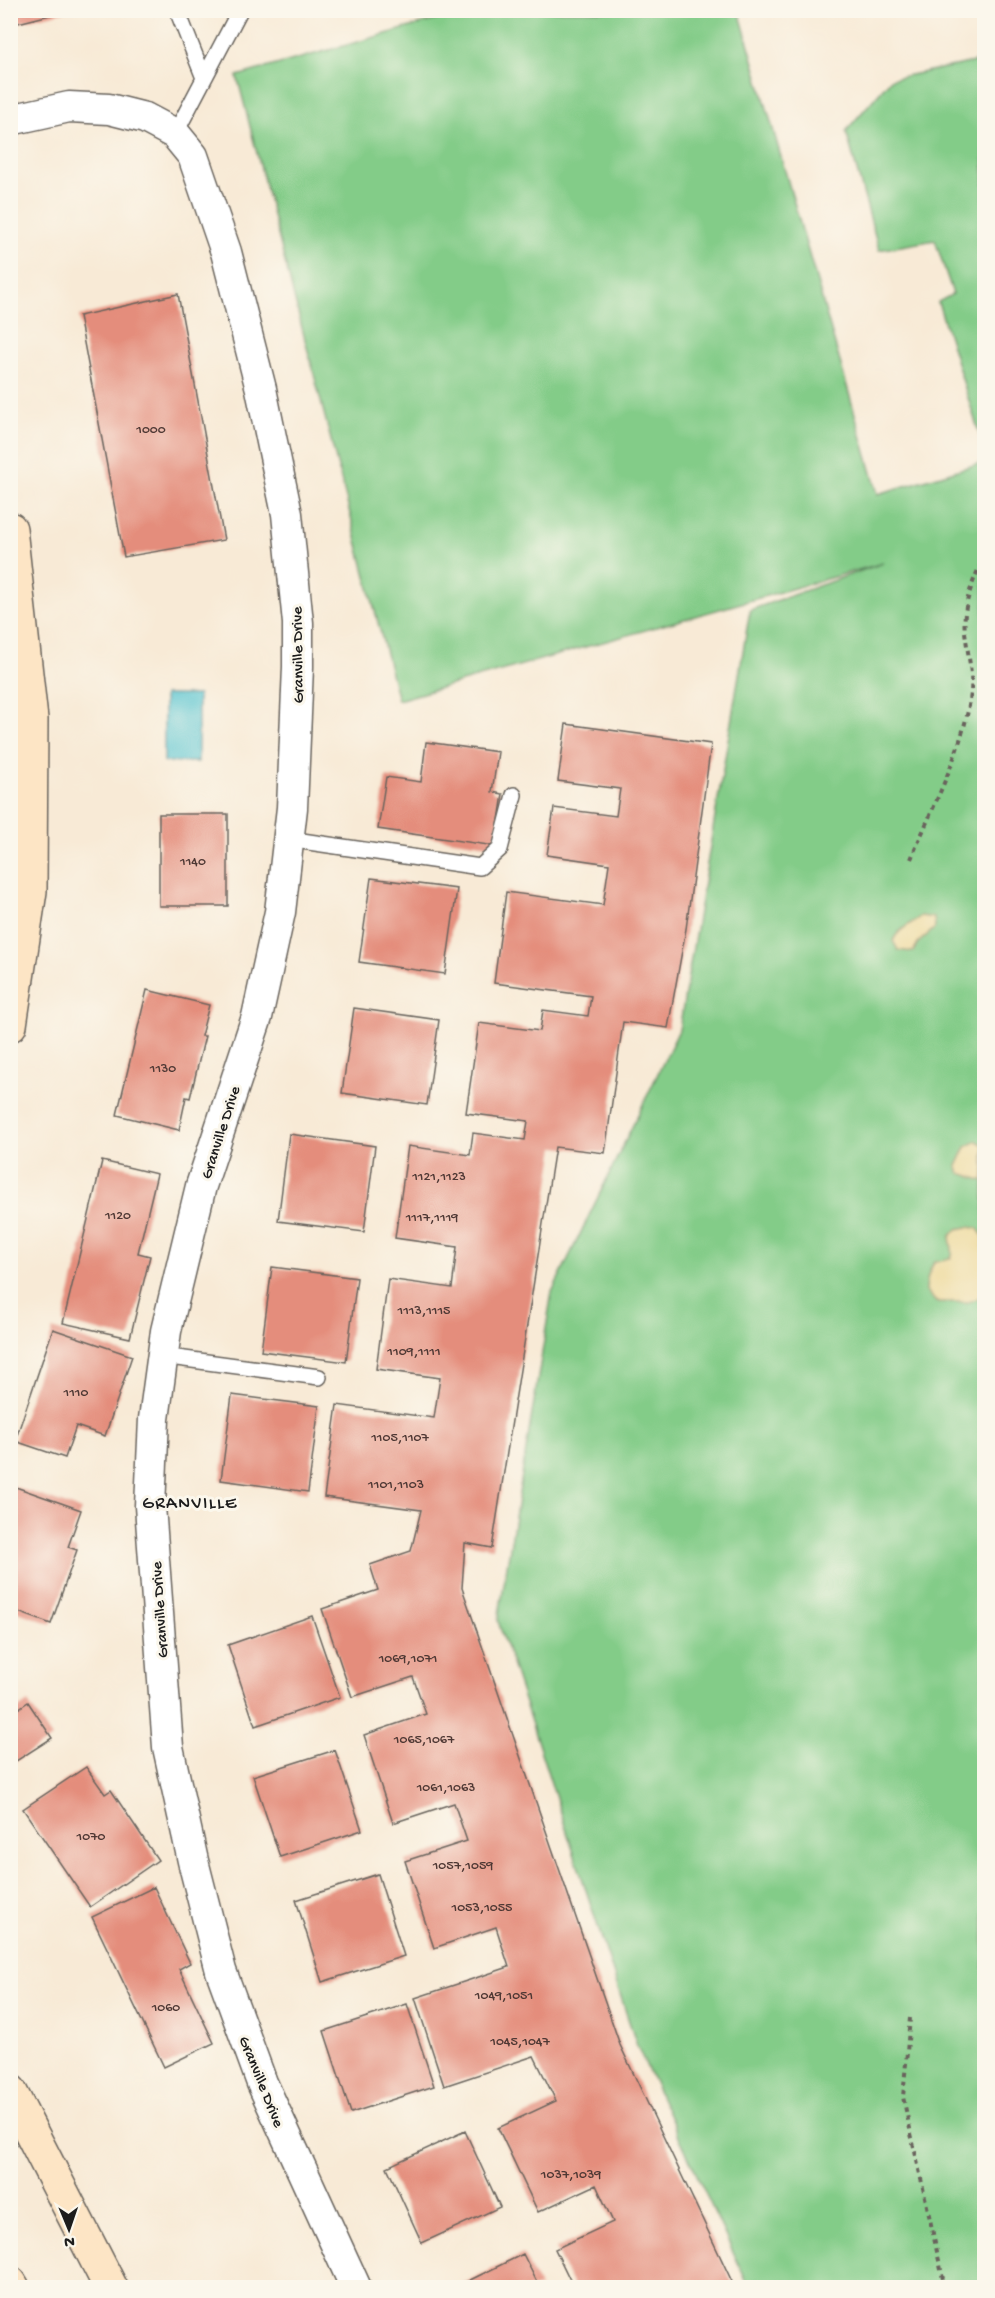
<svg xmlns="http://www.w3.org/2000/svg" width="995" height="2298" viewBox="0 0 995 2298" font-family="'Gochi Hand',sans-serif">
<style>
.green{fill:#83cc88;stroke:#507452;stroke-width:1.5}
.sand{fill:#eeda9e;stroke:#857b5d;stroke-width:1.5}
.water{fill:#58c4d0;stroke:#3a7076;stroke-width:1.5}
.building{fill:#e48d7c}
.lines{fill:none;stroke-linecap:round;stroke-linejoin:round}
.lane-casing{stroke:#69645d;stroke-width:18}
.street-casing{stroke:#69645d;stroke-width:33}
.secondary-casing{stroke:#69645d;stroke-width:36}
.path{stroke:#69645d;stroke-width:4;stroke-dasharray:4.5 4.5;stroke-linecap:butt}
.lane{stroke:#fff;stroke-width:15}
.street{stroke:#fff;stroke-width:30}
.secondary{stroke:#fde5c5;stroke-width:33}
.labels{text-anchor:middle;stroke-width:6;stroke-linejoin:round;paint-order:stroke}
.number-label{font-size:14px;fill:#4e3834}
.street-label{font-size:16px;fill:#1c1c1c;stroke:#fbf7ec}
.neighbourhood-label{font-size:18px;letter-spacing:1.5px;fill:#1c1c1c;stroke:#fbf7ec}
</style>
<rect width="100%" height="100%" fill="#fbf7ec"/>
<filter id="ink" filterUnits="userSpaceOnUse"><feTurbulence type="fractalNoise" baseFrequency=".0167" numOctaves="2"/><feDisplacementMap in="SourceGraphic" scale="12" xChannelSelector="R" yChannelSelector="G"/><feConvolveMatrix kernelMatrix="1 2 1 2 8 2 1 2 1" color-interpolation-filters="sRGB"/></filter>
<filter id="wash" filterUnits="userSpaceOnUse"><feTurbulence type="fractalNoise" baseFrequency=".008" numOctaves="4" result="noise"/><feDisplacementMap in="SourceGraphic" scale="24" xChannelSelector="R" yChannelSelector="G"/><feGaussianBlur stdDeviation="1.35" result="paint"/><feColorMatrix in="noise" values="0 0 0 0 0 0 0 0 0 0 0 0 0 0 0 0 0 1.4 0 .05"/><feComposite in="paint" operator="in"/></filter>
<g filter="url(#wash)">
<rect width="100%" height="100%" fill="#f8ead6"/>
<path class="green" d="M467,11H739L878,494L984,462V2287H749L637,2046L498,1621L552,1292L679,1030L750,610L883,563L398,700L237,76Z
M984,60V435L980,436L938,302L953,294L935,240L879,250L846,131L891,79Z"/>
<path class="sand" d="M921,916L934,918L935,928L918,943L913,952L898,950L893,941C897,930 911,924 921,916Z
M977,1141L984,1145V1181L960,1173L957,1166L966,1147Z
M967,1227L977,1228L984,1237V1296L968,1302H936L926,1291C926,1281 929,1270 935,1261C959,1261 952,1254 950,1237L957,1229Z"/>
<path class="water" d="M164,695H198V762H164Z"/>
<g id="blocks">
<path class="building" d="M10,10H66V11L10,25Z
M178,294L224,540L124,557L79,316Z
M566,724L711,744L686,929L668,1028L623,1022L605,1153L555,1147L492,1548L465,1543L462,1588L620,2045L735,2288H574L555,2249L613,2222L596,2185L538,2212L498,2128L556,2101L534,2056L444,2086L415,1998L509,1967L496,1927L434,1948L405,1861L467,1841L454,1803L393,1823L364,1735L426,1714L413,1677L352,1697L322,1609L378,1590L370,1565L411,1551L421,1510L324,1497L337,1405L434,1418L440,1378L376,1369L388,1279L452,1288L457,1247L395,1238L408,1146L470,1155L473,1133L525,1140L528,1121L466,1113L479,1023L540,1031L543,1010L588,1016L591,996L494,983L506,892L603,905L609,864L547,855L554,808L616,816L620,789L558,781Z
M426,742L498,752L492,792L503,794L495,846L378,829L386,777L421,782Z
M159,814H228V906H159Z
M371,878L457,889L445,974L359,962Z
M147,990L209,1005L201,1036H205L190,1098L186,1097L179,1130L117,1115Z
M354,1008L439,1020L427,1105L342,1093Z
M289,1134L375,1146L364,1232L278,1221Z
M102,1161L157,1174L138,1253L150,1256L130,1338L63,1323Z
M272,1267L357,1278L346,1362L261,1351Z
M53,1329L132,1356L105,1436L76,1426L65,1458L15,1441Z
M232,1395L319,1406L308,1492L221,1480Z
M10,1485L81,1510L68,1547L77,1550L51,1624L10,1609Z
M312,1616L340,1697L255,1726L228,1645Z
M28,1702L52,1738L10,1765V1711L12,1713Z
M335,1750L362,1830L280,1857L253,1776Z
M86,1767L105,1794L111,1790L158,1860L90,1907L23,1809Z
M378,1874L404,1956L322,1982L296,1900Z
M154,1887L190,1963L179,1969L214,2043L164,2067L92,1917Z
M407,2004L434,2086L351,2113L324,2031Z
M465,2131L500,2207L422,2243L387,2167Z
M523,2254L540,2288H454Z"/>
</g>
</g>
<g filter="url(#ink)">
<use href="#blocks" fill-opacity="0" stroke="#69645d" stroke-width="1.5"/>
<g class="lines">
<g class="lane-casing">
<path id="lane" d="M177,10L204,78
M175,134L240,10
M288,839L480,867L500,849L514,795
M162,1356L319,1377"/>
</g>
<g class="street-casing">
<path id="street" d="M10,120L69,107L109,109L145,118L175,134L193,156L226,252L261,389L287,514L298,623V667L292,808L280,912L257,1017L201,1186L166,1331L154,1419L150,1506L168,1747L193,1861L221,1971L262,2083L356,2288"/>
</g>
<g class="secondary-casing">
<path id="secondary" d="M10,529L31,719L30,891L10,1025
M10,2091L111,2288
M10,2283L13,2288"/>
</g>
<path class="path" d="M911,859C932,808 961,754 970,700C974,676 968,656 965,632C962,606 973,580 984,557
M910,2018L903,2097L945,2288"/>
<use href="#lane" class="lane"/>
<use href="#street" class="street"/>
<use href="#secondary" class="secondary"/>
</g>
</g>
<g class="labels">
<g class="number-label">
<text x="151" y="433">1000</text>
<text x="193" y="865">1140</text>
<text x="163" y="1072">1130</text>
<text x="439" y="1180">1121,1123</text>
<text x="118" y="1219">1120</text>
<text x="432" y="1221">1117,1119</text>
<text x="424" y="1314">1113,1115</text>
<text x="414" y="1355">1109,1111</text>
<text x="76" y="1396">1110</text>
<text x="400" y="1441">1105,1107</text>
<text x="396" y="1488">1101,1103</text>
<text x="408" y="1662">1069,1071</text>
<text x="424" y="1743">1065,1067</text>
<text x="446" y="1791">1061,1063</text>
<text x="91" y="1840">1070</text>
<text x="463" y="1869">1057,1059</text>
<text x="482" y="1911">1053,1055</text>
<text x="504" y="1999">1049,1051</text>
<text x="166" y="2011">1060</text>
<text x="520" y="2045">1045,1047</text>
<text x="571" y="2178">1037,1039</text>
</g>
<g class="street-label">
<text transform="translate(296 655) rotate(-91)" y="6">Granville Drive</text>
<text transform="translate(219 1132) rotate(-72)" y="6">Granville Drive</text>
<text transform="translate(158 1610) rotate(-94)" y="6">Granville Drive</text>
<text transform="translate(263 2081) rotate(68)" y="6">Granville Drive</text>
</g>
<g class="neighbourhood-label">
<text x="190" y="1508">GRANVILLE</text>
</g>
</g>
<rect width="995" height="2298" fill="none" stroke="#fbf7ec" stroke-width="36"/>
<g transform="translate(69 2229) rotate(178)" stroke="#fbf7ec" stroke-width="4.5" paint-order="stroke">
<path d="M0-4.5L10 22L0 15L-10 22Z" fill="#1c1c1c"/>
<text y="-9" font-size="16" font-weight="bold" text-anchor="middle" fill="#1c1c1c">N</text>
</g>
</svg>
